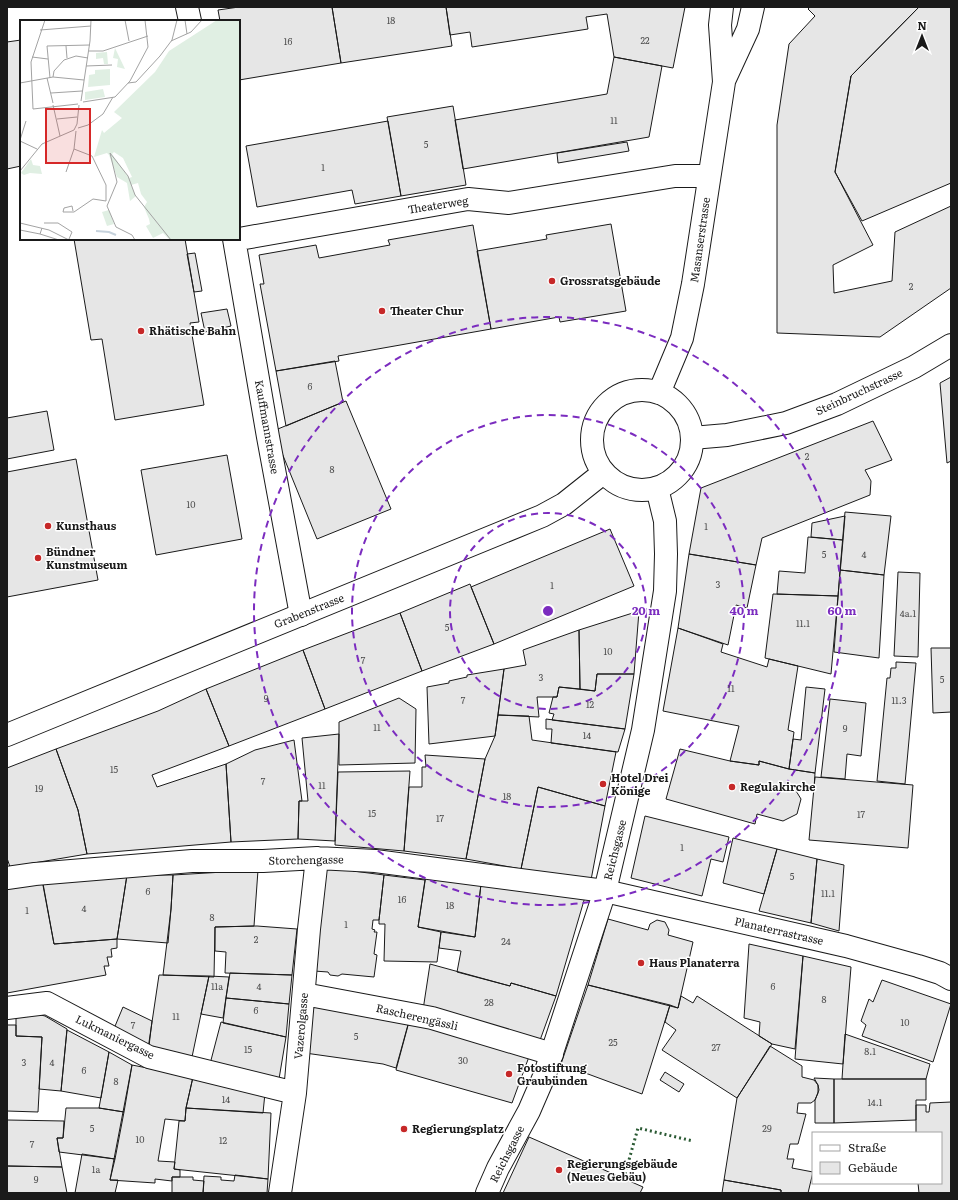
<svg xmlns="http://www.w3.org/2000/svg" width="958" height="1200" viewBox="0 0 958 1200" font-family="Literata,serif">
<style>
.building{fill:#e6e6e6;stroke:#1a1a1a}
.lines{fill:none;stroke-linecap:round;stroke-linejoin:round}
.pedestrian-casing{stroke:#1a1a1a;stroke-width:24}
.minor-casing{stroke:#1a1a1a;stroke-width:24}
.primary-casing{stroke:#1a1a1a;stroke-width:24}
.pedestrian{stroke:#fff;stroke-width:22}
.minor{stroke:#fff;stroke-width:22}
.primary{stroke:#fff;stroke-width:22}
.hedge{stroke:#2b5a34;stroke-width:3;stroke-dasharray:2 3;stroke-linecap:butt}
.ring{fill:none;stroke:#7b2cbf;stroke-width:2;stroke-dasharray:7 5}
.poi-dot{fill:#c62828;stroke:#fff;stroke-width:1.5}
.labels{text-anchor:middle;stroke-width:3;stroke-linejoin:round;paint-order:stroke}
.number-label{font-size:9px;fill:#4d4d4d}
.street-label{font-size:11px;fill:#1a1a1a;stroke:#fff}
.poi-label{font-size:11px;font-weight:bold;fill:#1a1a1a;stroke:#fff;text-anchor:start}
.inset-river{fill:none;stroke:#c6d2dc;stroke-width:2}
.inset-road{fill:none;stroke:#a3a3a3;stroke-width:1}
.view{fill:#d62828;fill-opacity:0.15;stroke:#d62828;stroke-width:2}
.inset-edge{fill:none;stroke:#1a1a1a;stroke-width:2}
.centre{fill:#7b2cbf;stroke:#fff;stroke-width:2}
.ring-label{font-size:12px;text-anchor:middle;font-weight:bold;fill:#7b2cbf;stroke:#fff;stroke-width:3;stroke-linejoin:round;paint-order:stroke}
</style>
<rect width="100%" height="100%" fill="#fff"/>
<path class="building" d="M239,7H332L341,63L239,80V21H220L218,10Z
M332,7H446L452,46L341,63Z
M446,7H685L673,68L614,57L607,14L586,17L588,29L472,47L470,32L450,35Z
M810,7H919L851,76L835,172L873,245L833,265L834,293L892,281L895,232L951,206V288L880,337L777,333V125L789,44L815,16L808,9Z
M919,7H951V183L862,221L835,172L851,76Z
M21,40V166L7,169V42Z
M614,57L662,66L649,137L463,169L455,120L607,94Z
M453,106L466,185L401,196L387,117Z
M388,121L401,196L355,204L352,190L257,207L246,146Z
M627,142L629,151L558,163L557,153Z
M611,224L626,311L560,322L559,317L491,329L477,251L547,239L546,235Z
M473,225L491,329L338,356L339,361L276,371L260,284H264L259,255L316,245L319,258L390,245L388,240Z
M74,239H185L199,322L190,323L204,405L115,420L102,339L91,340Z
M195,253L202,291L194,292L187,254Z
M227,309L231,326L205,332L201,313Z
M335,361L343,402L286,426L276,371Z
M951,377V461L947,463L940,383Z
M346,401L391,509L317,539L273,431Z
M47,411L54,450L7,459V418Z
M873,421L892,460L865,470L871,481L870,495L762,538L756,565L689,554L701,488Z
M227,455L242,539L156,555L141,470Z
M76,459L98,580L7,597V472Z
M845,512L891,516L884,575L840,570Z
M845,516L843,540L811,537L812,523Z
M610,529L634,586L494,644L471,587Z
M808,537L843,540L838,596L777,594L779,571L805,573Z
M689,554L756,565L747,608L736,605L728,645L678,628Z
M840,570L884,575L879,658L834,652Z
M898,572L920,573L918,657L894,656Z
M470,584L494,644L422,671L400,613Z
M773,594L838,596L831,674L765,658Z
M639,611L634,674H597L595,691L580,689L579,630Z
M400,613L422,671L325,709L303,650Z
M678,628L723,644L721,652L767,667L769,659L798,666L788,730L794,732L789,769L759,761V765L730,761L739,726L663,711Z
M579,630L580,689L559,687L557,697H537L539,717L498,715L504,669L526,665L523,650Z
M931,648H951V712L933,713Z
M303,650L325,709L229,746L206,689Z
M896,662L916,663L905,784L877,781L887,678H890L891,668H896Z
M504,669L495,736L429,744L427,687L449,683V681L467,677V675Z
M597,674H634L625,729L552,720L554,714L549,713L553,697H557L559,687L595,691Z
M806,687L825,689L815,773L789,769L793,739L801,740Z
M206,689L229,746L152,775L157,787L226,764L231,842L87,854L78,810L56,749L158,711Z
M399,698L416,709L415,763L339,765V722Z
M830,699L866,703L861,756L847,754L845,779L821,777Z
M498,715L529,716L532,740L616,752L605,806L538,787L521,869L466,859L485,759L495,736Z
M546,719L625,729L618,752L551,743L552,729H546Z
M339,734L335,841L298,839L299,801H308L302,738Z
M294,740L302,801H299L298,839L231,842L226,764L255,750Z
M56,749L78,810L87,854L10,867L7,858V768Z
M680,749L730,761L759,765V761L789,769L815,773L814,789L793,786L801,799L797,814L783,821L757,814L755,824L666,799Z
M425,755L485,759L466,859L404,851L409,787H422V767H426Z
M410,771L404,851L335,845L338,772Z
M815,777L913,785L908,848L809,840Z
M538,787L605,806L591,880L521,869Z
M645,816L729,837L723,862L711,859L702,896L631,878Z
M733,838L777,849L764,894L723,883Z
M777,849L817,859L811,923L759,911Z
M817,859L844,865L839,931L811,923Z
M350,866L353,871L384,875L379,920H373L372,929L375,930L374,932H377L374,954L377,955L374,977L342,974L338,976L330,975L328,972L314,971L325,868Z
M258,870L254,926L215,927L214,977L163,975L171,909L173,875Z
M127,875L117,939L54,944L42,880Z
M127,875H173L171,909L168,943L117,939Z
M384,875L425,880L418,927L441,932L437,962L384,961L385,924H379V920Z
M426,875L481,884L475,937L418,927Z
M42,878L54,944L117,939V948L111,949L112,957H107L109,966H104L106,975L7,993V883Z
M481,884L585,897L556,996L511,983L510,986L457,972L461,951L439,948L441,932L475,937Z
M608,919L648,930L650,924L657,920L665,922L669,930L668,935L693,942L678,1008L588,985Z
M257,926L297,929L292,975L225,973L226,952L215,951V927Z
M749,944L803,956L795,1049L772,1044L759,1036L760,1022L744,1018Z
M803,956L851,967L843,1064L795,1059Z
M430,964L510,986L511,983L556,996L539,1043L423,1010Z
M230,973L292,975L289,1004L226,998Z
M159,975L209,976L192,1057L148,1049Z
M209,976L229,977L223,1018L201,1014Z
M882,980L951,1004L933,1062L862,1036L866,1025L861,1021L869,999L873,1002Z
M588,985L670,1005L642,1094L561,1064Z
M681,996L693,1003L697,996L772,1044L737,1098L662,1050L676,1030L665,1022L670,1005L678,1008Z
M226,998L289,1004L286,1037L223,1023Z
M311,1004L409,1021L396,1068L383,1064L305,1053Z
M123,1007L152,1021L149,1046L113,1031Z
M16,1009L45,1016L67,1029L61,1091L39,1089L42,1037L16,1036Z
M410,1018L530,1054L512,1103L396,1070Z
M221,1022L286,1037L279,1079L210,1064Z
M7,1025H16V1036L42,1037L38,1112L7,1111Z
M67,1030L109,1052L101,1098L61,1091Z
M845,1034L930,1064L926,1079H842Z
M770,1046L802,1066V1077L814,1080L818,1085V1093L815,1100L811,1103H798L797,1113L806,1114L798,1144H790L787,1159H794L792,1168L813,1172L808,1193H781V1190L724,1180L737,1098Z
M109,1052L132,1065L124,1112L99,1108Z
M132,1065L193,1077L186,1108L185,1121L165,1119L158,1161L175,1162L174,1169L180,1170V1177H172V1181L155,1179V1183L110,1180Z
M665,1072L684,1084L679,1092L660,1080Z
M193,1077L265,1093L263,1113L186,1108Z
M814,1078L834,1079V1123H815V1100L819,1090L818,1085Z
M834,1079H926V1100H916V1120L834,1123Z
M951,1102V1193H919L918,1183H941V1133H916V1105H926V1112H929L930,1103Z
M66,1108H99L124,1112L115,1159L59,1152L57,1138H63Z
M186,1108L271,1113L268,1179L174,1169L179,1121H185Z
M7,1120L64,1121L63,1138H57L62,1167L7,1166Z
M529,1137L643,1187L640,1193H503Z
M82,1154L115,1159L110,1180H118L115,1193H75Z
M7,1166L62,1167L67,1193H7Z
M235,1175L268,1179L267,1193H203L204,1176L221,1177V1180L234,1181Z
M172,1177H193V1180L204,1181L203,1193H172Z
M724,1180L781,1190V1193H722Z"/>
<g class="lines">
<g class="pedestrian-casing">
<path id="pedestrian" d="M7,878L35,874L192,861H263L317,858L375,861L605,891
M304,994L432,1018L552,1054
M7,1008L47,1003L149,1057L295,1093
M280,1193L295,1093L309,929L317,858"/>
</g>
<g class="minor-casing">
<path id="minor" d="M187,7L190,21
M234,239L268,437L301,615
M239,239L468,199L509,203L675,176H709
M692,438L727,435L786,423L837,404L914,367L951,345
M605,891L846,946L918,966L940,973L951,979
M487,1193L498,1168L529,1111L545,1074L605,891L626,802L643,730L665,591L666,554L665,521L657,488"/>
</g>
<g class="primary-casing">
<path id="primary" d="M724,81L748,29L753,7
M592 440a50 50 0 1 1 100 0a50 50 0 1 1-100 0Z
M659,393L682,338L693,284L724,82L720,25L722,7
M7,735L542,516L564,504L603,473"/>
</g>
<use href="#pedestrian" class="pedestrian"/>
<use href="#minor" class="minor"/>
<use href="#primary" class="primary"/>
<path class="hedge" d="M625,1174L638,1128L693,1141"/>
</g>
<g class="ring">
<circle cx="548" cy="611" r="98"/>
<circle cx="548" cy="611" r="196"/>
<circle cx="548" cy="611" r="294"/>
</g>
<g class="poi-dot">
<circle cx="552" cy="281" r="4"/>
<circle cx="382" cy="311" r="4"/>
<circle cx="141" cy="331" r="4"/>
<circle cx="48" cy="526" r="4"/>
<circle cx="38" cy="558" r="4"/>
<circle cx="603" cy="784" r="4"/>
<circle cx="732" cy="787" r="4"/>
<circle cx="641" cy="963" r="4"/>
<circle cx="509" cy="1074" r="4"/>
<circle cx="404" cy="1129" r="4"/>
<circle cx="559" cy="1170" r="4"/>
</g>
<g class="labels">
<g class="number-label">
<text x="391" y="24">18</text>
<text x="645" y="44">22</text>
<text x="288" y="45">16</text>
<text x="614" y="124">11</text>
<text x="426" y="148">5</text>
<text x="323" y="171">1</text>
<text x="911" y="290">2</text>
<text x="310" y="390">6</text>
<text x="807" y="460">2</text>
<text x="332" y="473">8</text>
<text x="191" y="508">10</text>
<text x="706" y="530">1</text>
<text x="824" y="558">5</text>
<text x="864" y="558">4</text>
<text x="718" y="588">3</text>
<text x="552" y="589">1</text>
<text x="908" y="617">4a.1</text>
<text x="803" y="627">11.1</text>
<text x="447" y="631">5</text>
<text x="608" y="655">10</text>
<text x="363" y="664">7</text>
<text x="541" y="681">3</text>
<text x="942" y="683">5</text>
<text x="731" y="692">11</text>
<text x="266" y="702">9</text>
<text x="463" y="704">7</text>
<text x="899" y="704">11.3</text>
<text x="590" y="708">12</text>
<text x="377" y="731">11</text>
<text x="845" y="732">9</text>
<text x="587" y="739">14</text>
<text x="114" y="773">15</text>
<text x="263" y="785">7</text>
<text x="322" y="789">11</text>
<text x="39" y="792">19</text>
<text x="507" y="800">18</text>
<text x="372" y="817">15</text>
<text x="861" y="818">17</text>
<text x="440" y="822">17</text>
<text x="682" y="851">1</text>
<text x="792" y="880">5</text>
<text x="148" y="895">6</text>
<text x="828" y="897">11.1</text>
<text x="402" y="903">16</text>
<text x="450" y="909">18</text>
<text x="84" y="912">4</text>
<text x="27" y="914">1</text>
<text x="212" y="921">8</text>
<text x="346" y="928">1</text>
<text x="256" y="943">2</text>
<text x="506" y="945">24</text>
<text x="217" y="990">11a</text>
<text x="259" y="990">4</text>
<text x="773" y="990">6</text>
<text x="824" y="1003">8</text>
<text x="489" y="1006">28</text>
<text x="256" y="1014">6</text>
<text x="176" y="1020">11</text>
<text x="905" y="1026">10</text>
<text x="133" y="1029">7</text>
<text x="356" y="1040">5</text>
<text x="613" y="1046">25</text>
<text x="716" y="1051">27</text>
<text x="248" y="1053">15</text>
<text x="870" y="1055">8.1</text>
<text x="463" y="1064">30</text>
<text x="24" y="1066">3</text>
<text x="52" y="1066">4</text>
<text x="84" y="1074">6</text>
<text x="116" y="1085">8</text>
<text x="226" y="1103">14</text>
<text x="875" y="1106">14.1</text>
<text x="92" y="1132">5</text>
<text x="767" y="1132">29</text>
<text x="140" y="1143">10</text>
<text x="223" y="1144">12</text>
<text x="32" y="1148">7</text>
<text x="96" y="1173">1a</text>
<text x="36" y="1183">9</text>
</g>
<g class="street-label">
<text transform="translate(438 205) rotate(-9)" y="4">Theaterweg</text>
<text transform="translate(700 240) rotate(-82)" y="4">Masanserstrasse</text>
<text transform="translate(859 392) rotate(-25)" y="4">Steinbruchstrasse</text>
<text transform="translate(267 427) rotate(80)" y="4">Kauffmannstrasse</text>
<text transform="translate(309 611) rotate(-22)" y="4">Grabenstrasse</text>
<text transform="translate(615 850) rotate(-76)" y="4">Reichsgasse</text>
<text transform="translate(306 860) rotate(-1)" y="4">Storchengasse</text>
<text transform="translate(779 931) rotate(13)" y="4">Planaterrastrasse</text>
<text transform="translate(417 1017) rotate(13)" y="4">Rascherengässli</text>
<text transform="translate(301 1026) rotate(-85)" y="4">Vazerolgasse</text>
<text transform="translate(115 1037) rotate(26)" y="4">Lukmaniergasse</text>
<text transform="translate(507 1154) rotate(-63)" y="4">Reichsgasse</text>
</g>
<g class="poi-label">
<text x="560" y="285">Grossratsgebäude</text>
<text x="390" y="315">Theater Chur</text>
<text x="149" y="335">Rhätische Bahn</text>
<text x="56" y="530">Kunsthaus</text>
<text x="46" y="556">Bündner<tspan x="46" dy="13">Kunstmuseum</tspan></text>
<text x="611" y="782">Hotel Drei<tspan x="611" dy="13">Könige</tspan></text>
<text x="740" y="791">Regulakirche</text>
<text x="649" y="967">Haus Planaterra</text>
<text x="517" y="1072">Fotostiftung<tspan x="517" dy="13">Graubünden</tspan></text>
<text x="412" y="1133">Regierungsplatz</text>
<text x="567" y="1168">Regierungsgebäude<tspan x="567" dy="13">(Neues Gebäu)</tspan></text>
</g>
</g>
<g transform="translate(20 20)">
<rect width="220" height="220" fill="#fff"/>
<path d="M197,0H220V220H150L143,213L133,218L126,206L130,204L129,199L124,187L127,182L121,174L118,163L111,165L116,176L110,181L107,163L97,157L89,135L87,133L74,137L82,110L84,113L102,98L94,92L135,52L149,31ZM94,132L103,138L112,157L109,158L92,134ZM95,28L105,49L97,47L98,39L93,38ZM87,32L88,44H84L83,38L76,39V33ZM90,49V65L68,67L69,55L75,54V50ZM83,69L85,77L65,80V72ZM11,139L13,145L20,146L22,154L10,153L4,155L1,153ZM89,190L94,204L87,206L82,192Z" fill="#e0efe3" fill-rule="evenodd"/>
<path class="inset-river" d="M76,211L89,212L96,215"/>
<path class="inset-road" d="M25,0L11,42L13,89L58,84M105,0L109,21M165,0L167,14M20,10L71,6M151,21L171,12L182,0M46,26L47,38M69,31H83L128,16M12,37L28,39M66,46L92,45M33,57L34,51L44,40L56,36L68,38M27,58L33,83M30,58L27,26L70,25M0,63L33,57L64,60M108,63L116,62L140,36L152,20L157,0M31,73L62,71M61,81L70,21L71,0M63,82L95,77L110,61L128,27L125,0M33,85L40,116M37,99L57,97M58,108L68,105L83,94L93,77M0,120L6,101M0,121L17,129M54,129L72,136L86,165V181M90,133L108,156L115,175L151,220M90,133L97,162L87,186L96,207L112,215L115,220M0,151L22,124L54,110L57,104L59,85M46,152L54,129L56,111M53,191L52,186L44,188L43,192H54L73,179L86,181M0,203L29,210L49,220M24,203H38L52,212L49,219M0,210L20,214L22,208M20,214L39,220"/>
<path class="view" d="M26,89H70V143H26Z"/>
<rect width="220" height="220" class="inset-edge"/>
</g>
<circle cx="548" cy="611" r="6" class="centre"/>
<g class="ring-label">
<text x="646" y="615">20 m</text>
<text x="744" y="615">40 m</text>
<text x="842" y="615">60 m</text>
</g>
<rect width="958" height="1200" fill="none" stroke="#1a1a1a" stroke-width="16"/>
<rect x="812" y="1132" width="130" height="52" fill="#ffffff" stroke="#a3a3a3"/>
<rect x="820" y="1145" width="20" height="6" fill="#ffffff" stroke="#a3a3a3"/>
<text x="848" y="1152" font-size="12" fill="#1a1a1a">Straße</text>
<rect x="820" y="1162" width="20" height="12" fill="#e6e6e6" stroke="#a3a3a3"/>
<text x="848" y="1172" font-size="12" fill="#1a1a1a">Gebäude</text>
<g transform="translate(922 36)" stroke="#ffffff" stroke-width="3" paint-order="stroke">
<path d="M0-3L7 15L0 10L-7 15Z" fill="#1a1a1a"/>
<text y="-6" font-size="11" font-weight="bold" text-anchor="middle" fill="#1a1a1a">N</text>
</g>
</svg>
